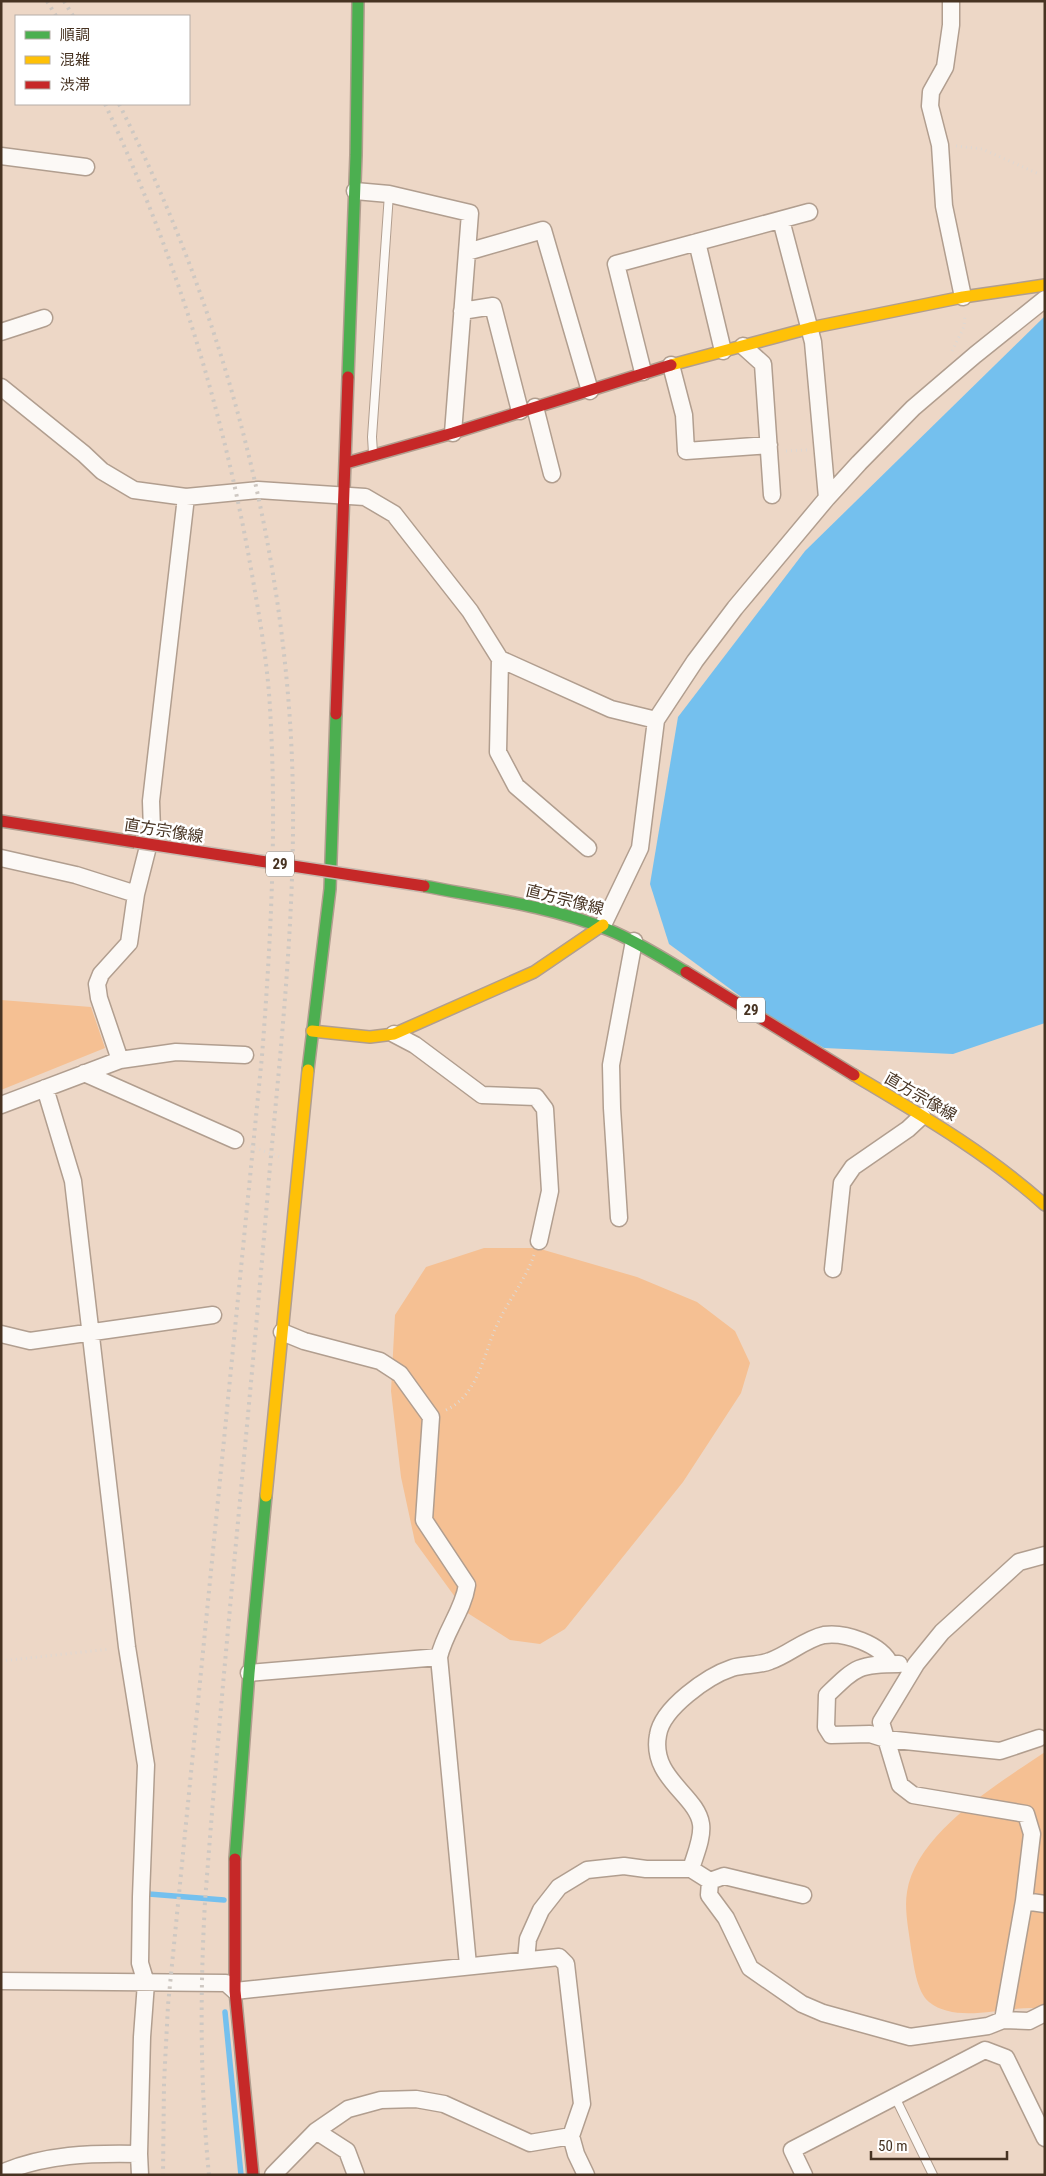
<svg xmlns="http://www.w3.org/2000/svg" width="1046" height="2176" viewBox="0 0 1046 2176" font-family="'Roboto Condensed','Noto Sans JP',sans-serif">
<style>
.green{fill:#f5c093}
.water{fill:#74c0ee}
.lines{fill:none;stroke-linecap:round;stroke-linejoin:round}
.stream{stroke:#74c0ee;stroke-width:5.5}
.lane-casing{stroke:#b19e8f;stroke-width:10}
.street-casing{stroke:#b19e8f;stroke-width:19}
.fast-casing{stroke:#b19e8f;stroke-width:14}
.slow-casing{stroke:#b19e8f;stroke-width:14}
.jam-casing{stroke:#b19e8f;stroke-width:14}
.path{stroke:#dfd8d2;stroke-width:3;stroke-dasharray:1 4;stroke-linecap:butt}
.lane{stroke:#fcf9f6;stroke-width:8}
.street{stroke:#fcf9f6;stroke-width:16}
.fast{stroke:#4caf50;stroke-width:11}
.slow{stroke:#ffc107;stroke-width:11}
.jam{stroke:#c62828;stroke-width:11}
.rail{stroke:#cec8c2;stroke-width:4;stroke-dasharray:2.5 5;stroke-linecap:butt}
.jam-bridge-casing{stroke:#c6b9ae;stroke-width:14;stroke-linecap:butt}
.jam-bridge{stroke:#c62828;stroke-width:11}
.labels{text-anchor:middle;stroke-width:5;stroke-linejoin:round;paint-order:stroke}
.shield{fill:#fff;stroke:#7e7064;stroke-width:1}
.shield-label{font-size:15px;font-weight:bold;fill:#473322}
.street-label{font-size:16px;fill:#473322;stroke:#fff}
</style>
<rect width="100%" height="100%" fill="#edd7c6"/>
<path class="green" d="M1,1000L91,1007L105,1048L1,1090Z
M484,1248H537L637,1277L697,1302L735,1331L750,1363L741,1393L683,1482L565,1629L540,1644L510,1640L466,1612L415,1542L401,1477L391,1391L395,1315L426,1267Z
M1045,1752V2009C1011,2003 959,2026 929,2002C916,1991 914,1964 911,1949C909,1931 904,1910 907,1892C916,1833 999,1783 1045,1752Z"/>
<path class="water" d="M1045,316V1023L953,1054L824,1048L759,1010L669,944L650,884L678,717L805,551Z"/>
<g class="lines">
<path class="stream" d="M146,1888L149,1894L224,1900
M225,2012L241,2175"/>
<g class="lane-casing">
<path id="lane" d="M373,453L372,437L389,194
M895,2097L933,2175"/>
</g>
<g class="street-casing">
<path id="street" d="M951,1V25L945,67L931,92L930,106L940,145L944,206L963,297
M1,156L86,167
M355,191L389,194L470,213L453,433
M781,220L813,342L827,498
M697,242L723,351
M467,252L543,230L590,391
M462,311L493,306L520,411
M1,332L44,318
M743,346L763,364L772,495
M671,365L684,415L686,451L769,445
M643,372L616,264L809,212
M1,387L84,454L102,471L134,490L186,497L258,490L365,497L394,514L470,611L500,659L611,709L656,720
M535,407L552,474
M500,659L498,752L516,786L588,848
M1,858L76,875L136,894
M603,925L640,848L656,720L695,661L735,608L827,498L859,463L913,408L975,355L1045,299
M394,1034L415,1045L482,1095L536,1097L545,1109L550,1191L539,1241
M120,1060L99,998L97,984L101,974L129,943L136,894L152,831L151,801L186,497
M84,1073L235,1140
M45,1088L73,1181L127,1647L146,1765L141,1897L140,1963L146,1983L142,2037L139,2154L140,2175
M1,1105L120,1060L176,1052L245,1055
M619,1218L612,1108L611,1065L634,941
M833,1269L842,1183L853,1167L908,1129L922,1116
M282,1332L304,1341L380,1361L400,1374L431,1417L424,1520L467,1585C463,1611 445,1631 439,1657L468,1965
M1,1334L30,1341L213,1315
M899,1664C858,1664 856,1667 827,1695L826,1727L831,1735L870,1734L886,1739L1000,1751L1039,1738
M249,1673L439,1657
M691,1869C695,1855 703,1838 701,1824C697,1795 650,1778 658,1735C662,1708 708,1676 732,1668C744,1664 758,1666 770,1661C788,1655 805,1639 824,1635C845,1632 881,1644 890,1664
M710,1881L724,1876L803,1895
M1024,1901L1045,1904
M526,1960L528,1939L541,1910L559,1887L587,1870L624,1866L646,1869H691L710,1881L709,1895L726,1918L750,1968L802,2004L823,2013L910,2037L988,2026L1003,2020L1024,1901L1032,1834L1026,1814L913,1795L900,1785L881,1722L916,1664L942,1632L1019,1562L1045,1555
M1,1981L226,1983L235,1991L559,1957L566,1964L582,2104L571,2136L576,2154L586,2175
M1003,2020L1029,2021L1045,2013
M316,2131L347,2151L356,2175
M1,2173C46,2154 91,2153 139,2154
M273,2175L316,2131L348,2109L381,2100L416,2099L444,2104L530,2143L571,2136
M804,2175L792,2150L985,2050L1006,2058L1045,2138"/>
</g>
<g class="fast-casing">
<path id="fast" d="M348,377L356,155L358,1
M424,886C486,898 550,906 609,930C636,941 661,957 686,972
M308,1070L330,889L336,714
M235,1859L249,1673L266,1496"/>
</g>
<g class="slow-casing">
<path id="slow" d="M671,365L810,328L963,297L1045,285
M312,1031L370,1037L394,1034L534,972L603,925
M854,1075C921,1115 987,1153 1045,1205
M266,1496L308,1070"/>
</g>
<g class="jam-casing">
<path id="jam" d="M346,463L453,433L671,365
M336,714L348,377
M1,821L135,842
M686,972L854,1075
M235,1859V1991L253,2175"/>
</g>
<path class="path" d="M956,146L982,149L1039,174
M952,351L964,327L965,315
M786,451L807,450
M250,1146L280,1157
M446,1410C478,1395 483,1356 496,1327C507,1302 525,1281 534,1255
M1,1661L110,1649"/>
<use href="#lane" class="lane"/>
<use href="#street" class="street"/>
<use href="#fast" class="fast"/>
<use href="#slow" class="slow"/>
<use href="#jam" class="jam"/>
<path class="rail" d="M47,1L56,16
M64,1L73,16
M105,104C172,247 219,396 248,552C257,603 267,655 270,708C277,826 271,938 262,1056L168,2005L164,2083L163,2175
M119,104C218,300 279,519 291,738C299,885 282,1032 269,1178C249,1420 223,1661 205,1902C200,1992 200,2084 209,2175"/>
<g class="jam-bridge-casing">
<path id="jam-bridge" d="M135,842L424,886"/>
</g>
<use href="#jam-bridge" class="jam-bridge"/>
</g>
<g class="labels">
<g class="shield">
<rect x="266" y="851.5" width="28" height="25" rx="4"/>
<rect x="737" y="997.5" width="28" height="25" rx="4"/>
</g>
<g class="shield-label">
<text x="280" y="869">29</text>
<text x="751" y="1015">29</text>
</g>
<g class="street-label">
<text transform="translate(164 830) rotate(9)" y="6">直方宗像線</text>
<text transform="translate(565 899) rotate(14)" y="6">直方宗像線</text>
<text transform="translate(921 1096) rotate(30)" y="6">直方宗像線</text>
</g>
</g>
<rect width="1046" height="2176" fill="none" stroke="#473322" stroke-width="5"/>
<rect x="15" y="15" width="175" height="90" fill="#ffffff" stroke="#b5ada7"/>
<rect x="25" y="31" width="25" height="8" fill="#4caf50" stroke="#b5ada7"/>
<text x="60" y="40" font-size="15" fill="#473322">順調</text>
<rect x="25" y="56" width="25" height="8" fill="#ffc107" stroke="#b5ada7"/>
<text x="60" y="65" font-size="15" fill="#473322">混雑</text>
<rect x="25" y="81" width="25" height="8" fill="#c62828" stroke="#b5ada7"/>
<text x="60" y="90" font-size="15" fill="#473322">渋滞</text>
<path d="M871 2151v8h136v-8" fill="none" stroke="#473322" stroke-width="2.5"/>
<text x="878" y="2151" font-size="15" fill="#473322" stroke="#ffffff" stroke-width="4" paint-order="stroke">50 m</text>
</svg>
